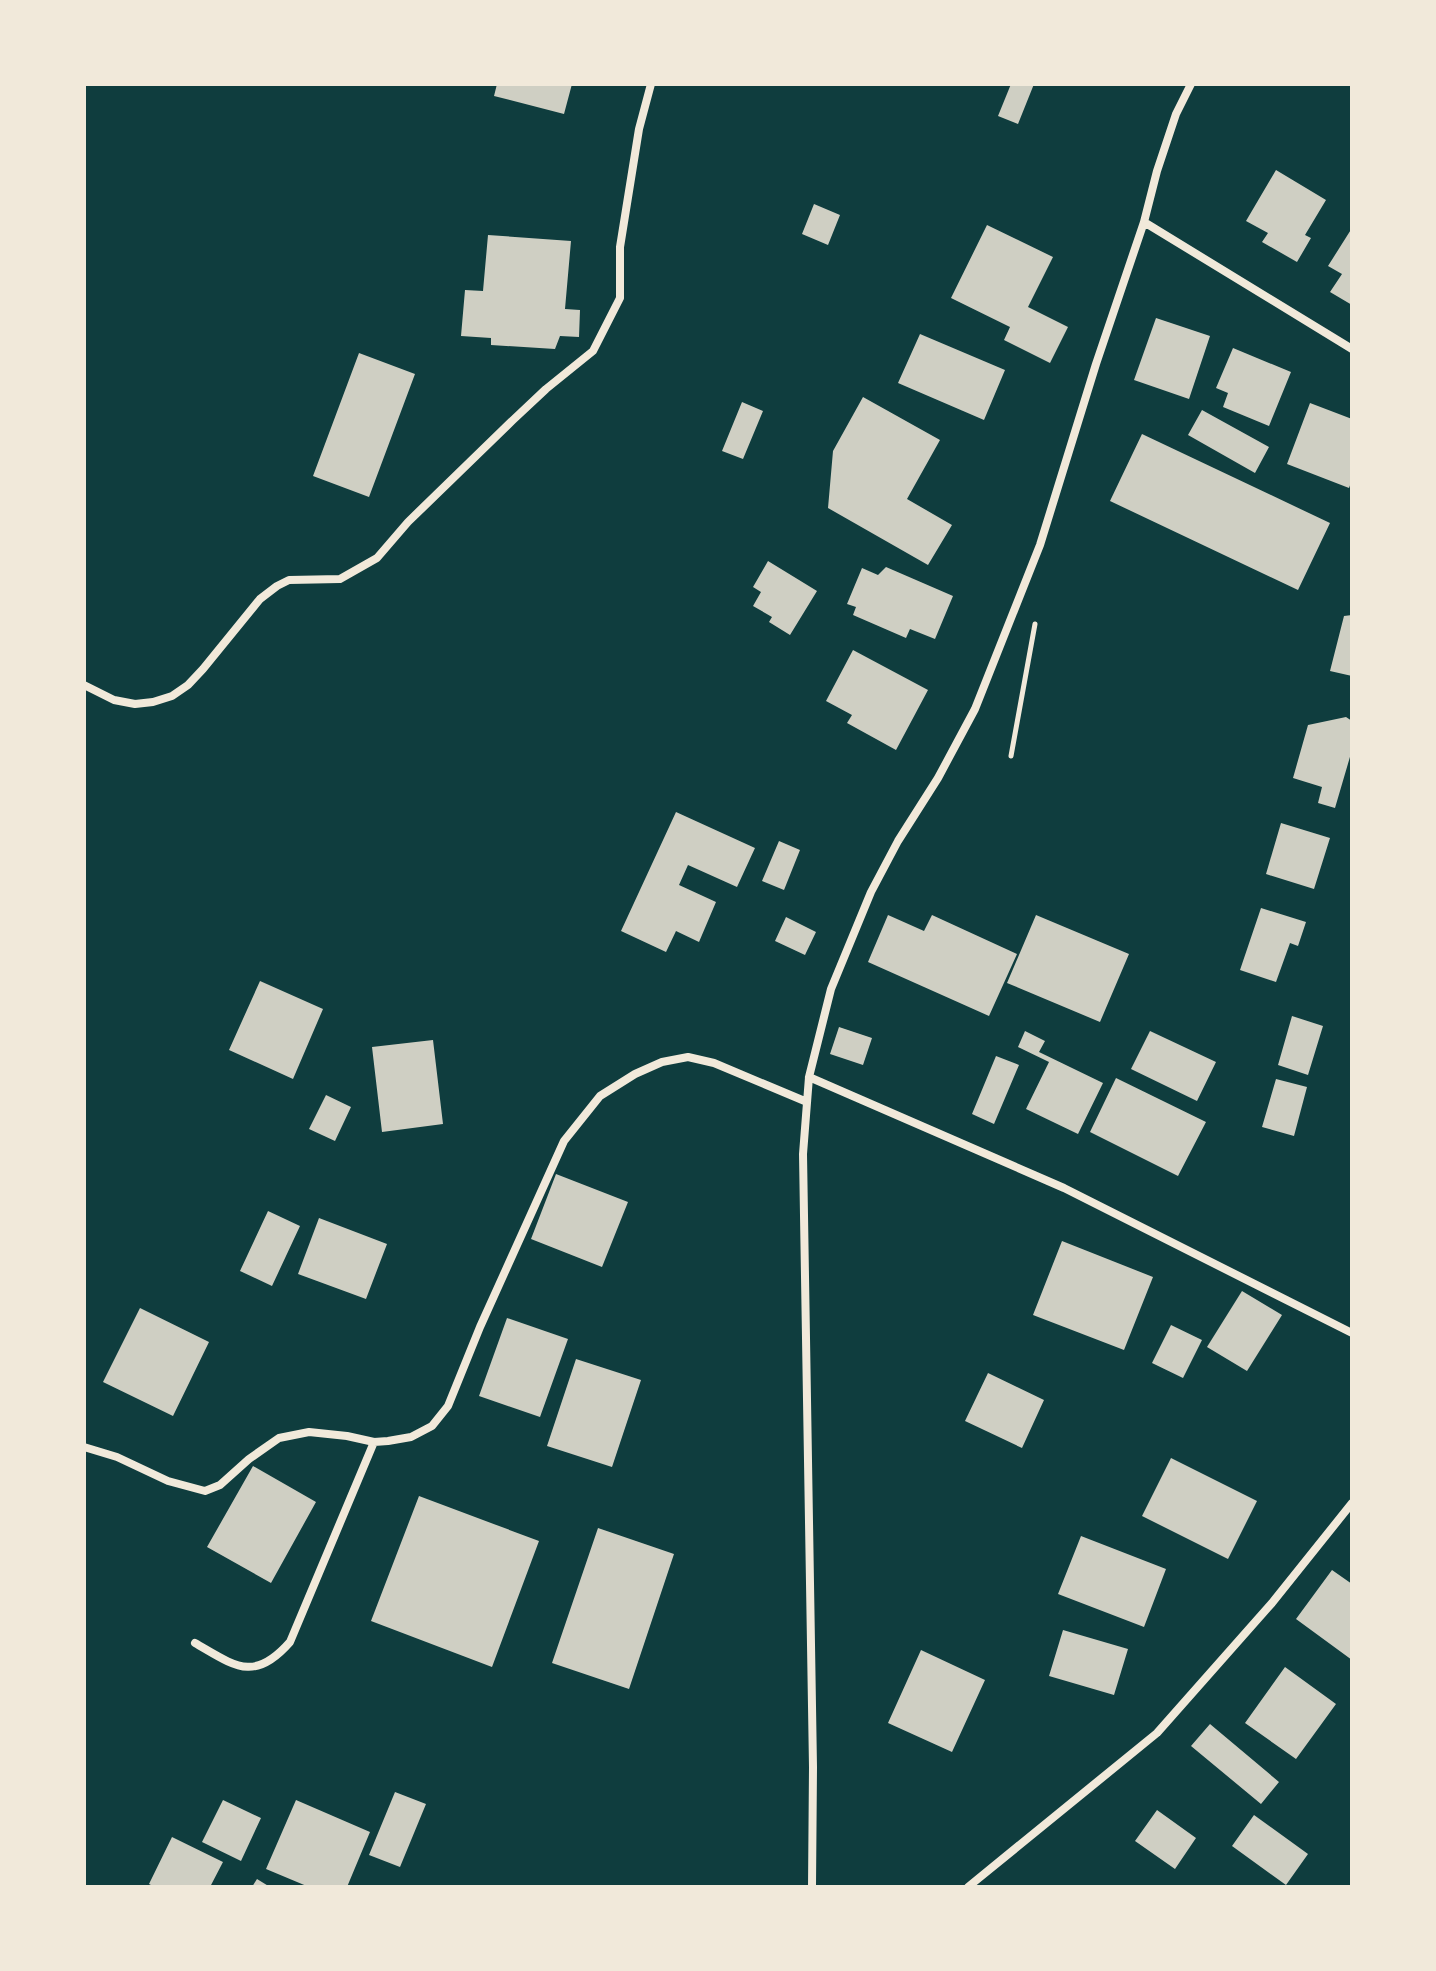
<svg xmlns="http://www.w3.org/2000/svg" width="1436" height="1971" viewBox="0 0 1436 1971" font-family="Mulish,sans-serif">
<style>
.building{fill:#cfcfc3}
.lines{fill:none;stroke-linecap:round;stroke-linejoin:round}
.path{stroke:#f1e9da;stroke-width:5}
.minor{stroke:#f1e9da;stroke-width:8}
</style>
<rect width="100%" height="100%" fill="#0f3d3e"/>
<path class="building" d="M497,84H572L564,114L494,96Z
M1011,84H1034L1018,124L998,116Z
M1276,170L1326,200L1305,235L1311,238L1297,262L1262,242L1268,233L1246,221Z
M814,204L840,215L828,245L802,234Z
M987,225L1053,257L1028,307L1068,327L1050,363L1004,340L1010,327L951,298Z
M1352,228V305L1330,292L1342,274L1328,266Z
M488,235L571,241L565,309L580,310L579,337L560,336L555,349L491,345V338L461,336L465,290L483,291Z
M1156,318L1210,336L1189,399L1134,380Z
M920,334L1005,370L984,420L898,383Z
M1233,348L1291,372L1269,426L1223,407L1228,393L1216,388Z
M359,353L415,374L369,497L313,476Z
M863,397L940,440L907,499L952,525L928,565L828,508L833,451Z
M742,402L763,411L743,459L722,451Z
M1310,403L1352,419V480L1349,488L1287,464Z
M1202,410L1269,447L1255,473L1188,435Z
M1142,434L1330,523L1298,590L1110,501Z
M768,561L817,591L790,635L769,622L772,617L753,606L761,592L753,587Z
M886,567L953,596L935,639L910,629L906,638L853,615L856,607L847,604L862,568L878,575Z
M1352,615L1351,645L1352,676L1330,671L1344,616Z
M853,650L928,690L896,750L847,723L852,715L826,701Z
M1346,717L1352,721V750L1335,808L1318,803L1322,787L1293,778L1308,725Z
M676,812L755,848L737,887L688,865L679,885L716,902L699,942L676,931L666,952L621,931Z
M1281,823L1330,838L1314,889L1266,874Z
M779,841L800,850L784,890L762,881Z
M1261,908L1306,922L1298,946L1290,943L1276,982L1240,970Z
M888,915L924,931L932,915L1017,954L989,1016L868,962Z
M1036,915L1129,954L1100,1022L1007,983Z
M786,917L816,932L805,955L775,941Z
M260,981L323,1009L293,1079L229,1050Z
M1292,1016L1323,1026L1308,1075L1278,1065Z
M839,1027L872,1038L863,1065L830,1054Z
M1025,1031L1045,1041L1039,1052L1103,1083L1078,1134L1026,1109L1049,1062L1018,1047Z
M1150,1031L1216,1062L1197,1101L1131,1069Z
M433,1040L443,1124L382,1132L372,1047Z
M996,1056L1019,1065L994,1124L972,1114Z
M1116,1078L1206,1122L1178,1176L1090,1132Z
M1276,1079L1307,1087L1294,1136L1262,1127Z
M326,1095L351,1107L335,1141L309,1129Z
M556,1174L628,1202L602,1267L531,1239Z
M268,1211L300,1226L272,1286L240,1271Z
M319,1218L387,1244L366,1299L298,1274Z
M1062,1241L1153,1277L1124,1350L1033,1315Z
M1242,1291L1282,1315L1247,1371L1207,1347Z
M140,1308L209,1342L173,1416L103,1382Z
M507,1318L568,1339L540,1417L479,1396Z
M1171,1325L1202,1340L1183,1378L1152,1363Z
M576,1359L641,1380L612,1467L547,1446Z
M988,1373L1044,1400L1022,1448L965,1421Z
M1171,1458L1257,1501L1228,1559L1142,1516Z
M253,1466L316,1502L271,1583L207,1547Z
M419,1496L539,1541L492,1667L371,1621Z
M598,1528L674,1554L629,1689L552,1663Z
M1081,1536L1166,1569L1144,1627L1058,1594Z
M1332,1570L1352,1584V1660L1296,1619Z
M1063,1630L1128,1649L1114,1695L1049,1676Z
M921,1650L985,1680L952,1752L888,1723Z
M1285,1667L1336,1704L1296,1759L1245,1723Z
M1210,1724L1279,1782L1261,1804L1191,1746Z
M395,1792L426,1804L400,1867L369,1855Z
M223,1800L261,1818L241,1861L202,1842Z
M296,1800L370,1832L347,1887H309L266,1869Z
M1157,1810L1196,1838L1175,1869L1135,1841Z
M1254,1815L1308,1854L1286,1885L1232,1846Z
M172,1837L223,1862L210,1887H155L149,1884Z
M257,1879L270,1887H252Z"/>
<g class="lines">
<path class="path" d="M1011,756L1035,624"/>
<path class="minor" d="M1144,222L1352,349
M84,685L114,700L135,704L153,702L172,696L188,685L203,669L260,599L277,586L289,580L340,579L377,558L408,522L513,420L546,389L593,351L620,298V247L639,129L651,84
M809,1077L1064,1188L1352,1333
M84,1447L117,1457L168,1481L205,1491L220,1485L249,1459L279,1438L309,1432L347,1436L374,1442L388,1441L411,1437L432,1426L448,1406L480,1327L564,1141L600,1096L635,1074L662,1062L688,1057L714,1063L807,1102
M195,1643C235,1666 254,1683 290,1642L374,1442
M812,1887L813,1767L803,1154L809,1077L831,989L871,892L898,841L938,778L975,709L1040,545L1096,364L1144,222L1157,171L1176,114L1191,84
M968,1887L1157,1733L1272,1603L1352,1503"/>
</g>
<rect width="1436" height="1971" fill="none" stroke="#f1e9da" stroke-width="172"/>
</svg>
